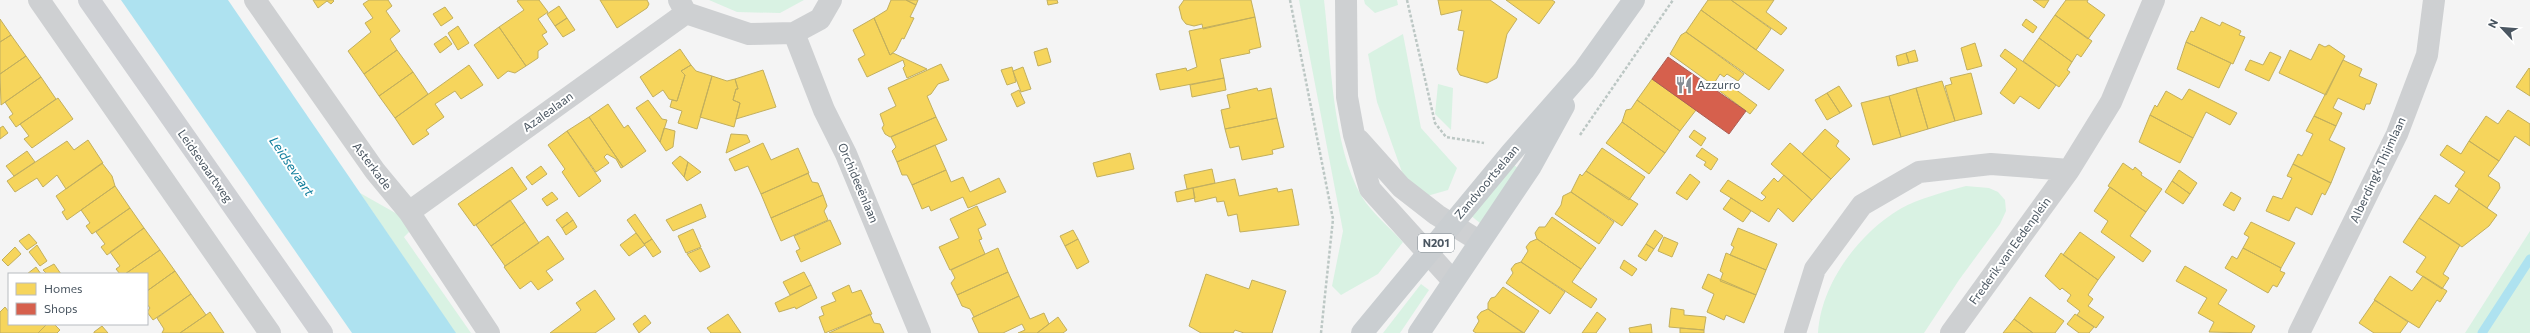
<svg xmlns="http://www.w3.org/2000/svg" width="2530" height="333" viewBox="0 0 2530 333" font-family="Commissioner,sans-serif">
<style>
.green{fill:#d9f2e3}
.water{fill:#aee2f0}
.homes{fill:#f6d55c;stroke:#c2af5e}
.shops{fill:#d6604d;stroke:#ac5d53}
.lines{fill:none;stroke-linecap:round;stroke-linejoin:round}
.stream{stroke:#aee2f0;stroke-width:9}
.path{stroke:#bcc7c4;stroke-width:2.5;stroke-dasharray:3 2;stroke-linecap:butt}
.street{stroke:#ced0d2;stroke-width:22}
.secondary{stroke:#ced0d4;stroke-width:22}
.primary{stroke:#caced1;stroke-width:22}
.labels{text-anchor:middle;stroke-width:4;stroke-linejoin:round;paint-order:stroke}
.shield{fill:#fff;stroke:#808990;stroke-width:1}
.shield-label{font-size:11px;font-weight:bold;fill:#4a5661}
.poi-label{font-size:12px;fill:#4a5661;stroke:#fff;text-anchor:start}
.street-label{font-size:12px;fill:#4a5661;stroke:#fff}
.water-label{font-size:13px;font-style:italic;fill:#0c7c9b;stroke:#fff}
</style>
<rect width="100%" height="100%" fill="#f4f4f4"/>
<path class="green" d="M709,0H804L780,13L737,12Z
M1299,0H1324C1331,59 1332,146 1362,197C1372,213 1390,228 1403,242L1378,274L1341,295L1332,286L1343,231Z
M1364,0H1397L1398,5L1375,13L1365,4Z
M1403,34L1421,128L1457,168L1448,190L1427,196L1414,187L1402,172L1377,102L1368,54Z
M1438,84L1453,88L1451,130L1435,114Z
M1511,163L1518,168L1480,223L1470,215Z
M1966,186L1989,188L1998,192L2005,200L2006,211L2000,224L1959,280L1924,333H1818C1821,284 1858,234 1900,209C1920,198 1944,192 1966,186Z
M360,193L399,215L410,231L404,237L471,333H455Z
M2530,231V333H2465Z
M1421,284L1429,290L1400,333H1383Z"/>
<path class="water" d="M121,0H228L456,333H352Z"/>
<path class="homes" d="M313,0H333L334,1L331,4L327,1L318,8Z
M369,0H388L392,6L386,11L400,31L390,39L397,50L364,74L348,51L371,32L365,23L373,18L363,4Z
M519,0H539L548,12L538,19L547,32L542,35L548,44L538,51V58L526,66L499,27L524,10L517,1Z
M600,0H647L649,4L647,8L617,28Z
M891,0H906L916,5L910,17L914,18L904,39L902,38L896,50L890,55L874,18L887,10Z
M906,0H918L916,5Z
M1047,0H1057L1058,3L1048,5Z
M1184,0H1251L1255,17L1203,29L1202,24L1194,26L1186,24L1182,19L1179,7Z
M1438,0H1490L1517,19L1507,34L1497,78L1487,83L1460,75L1457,69L1464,31L1458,30L1462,10L1441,15Z
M1506,0H1552L1555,2L1539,24Z
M1708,0H1731L1771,29L1756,50L1701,10Z
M1731,0H1774L1766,12L1787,28L1781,35Z
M2033,0H2049L2044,8Z
M2066,0H2088L2087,2L2105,15L2088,39L2055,15Z
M559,6L567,18L555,26L547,14Z
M445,7L453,18L441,26L433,14Z
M1701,10L1784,70L1769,90L1686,32Z
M2055,15L2092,41L2081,57L2077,54L2072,62L2039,38Z
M1255,17L1261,47L1249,50L1250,53L1220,59L1224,78L1160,90L1156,74L1186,68L1187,71L1197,67L1189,31Z
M2201,17L2220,26L2222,22L2241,31L2239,35L2245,37L2233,64L2186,42L2191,31L2194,32Z
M567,18L575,30L563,37L555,26Z
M874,18L890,55L893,53L927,69L907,78L903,68L905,66L903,60L867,77L858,59L865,55L853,30Z
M0,19L11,35L0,42Z
M2026,19L2037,27L2033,33L2022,25Z
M458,26L469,43L458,50L448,33Z
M499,27L526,66L515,73L508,71L498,79L474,45Z
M1686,32L1744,74L1738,81L1727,74L1724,77L1720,74L1713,85L1670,54L1681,35Z
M11,35L26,56L0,74V42Z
M446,36L452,44L440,53L434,44Z
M2039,38L2072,62L2067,70L2070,72L2059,87L2023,61Z
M2186,42L2231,63L2219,88L2177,69Z
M1975,43L1982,66L1967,70L1961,48Z
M2319,44L2325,47L2329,45L2345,56L2326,95L2279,73L2290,50L2311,60Z
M1047,48L1051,62L1038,66L1034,52Z
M680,49L691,65L681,71L685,75L677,101L669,99L663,90L653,97L640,77Z
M2005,49L2056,85L2039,109L2020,96L2014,104L2000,93L2017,69L2000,56Z
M397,50L413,72L379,96L364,74Z
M1915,50L1918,61L1909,63L1906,53Z
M2270,52L2281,57L2269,81L2245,70L2250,60L2263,65Z
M1906,53L1909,63L1898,66L1896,56Z
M26,56L41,77L1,105L0,74Z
M2343,60L2362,69L2359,76L2377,84L2370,104H2366L2364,110L2338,98L2333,108L2342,113L2336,126L2314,116Z
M941,64L949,80L938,84L931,94L927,96L936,117L890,137L885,134L882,128L884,125L880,114L896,106L888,88Z
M469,65L483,85L461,99L455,91L435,104L444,117L426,130L429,134L413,145L395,118Z
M691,65L696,71L712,76L697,129L678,123L682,111L670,107L672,100L677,101L685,75L681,71Z
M1012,67L1016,82L1007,85L1001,70Z
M1023,67L1031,89L1021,92L1013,71Z
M2529,68L2530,69V96L2516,87Z
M763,70L776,107L736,119L740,103L733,100L736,89H738L735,79Z
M413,72L428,94L395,118L379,96Z
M1971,73L1982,114L1955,121L1945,86L1952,84L1950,78Z
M712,76L727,81L735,79L738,89H736L733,100L740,103L734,127L700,117Z
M41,77L56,99L16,127L9,117L13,114L5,102Z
M1224,78L1226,90L1192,97L1190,85Z
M1652,79L1696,110L1680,131L1637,100Z
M1724,81L1757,105L1750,114L1717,89Z
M1942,81L1955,121L1928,129L1916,88Z
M1839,86L1852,106L1840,113L1827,93Z
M1257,88L1258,91L1271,88L1277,118L1225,129L1221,110L1230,108L1227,95Z
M1916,88L1928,129L1901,137L1889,96Z
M2189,89L2237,113L2230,125L2206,112L2193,138L2150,115L2155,105L2157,107L2166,91L2182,100Z
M1019,90L1025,103L1017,107L1011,94Z
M1827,93L1840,113L1827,120L1815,100Z
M1889,96L1901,137L1873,145L1861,103Z
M58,98L73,119L32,148L24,139L29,136L20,124Z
M648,100L662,119L667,120L660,142L636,108Z
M1637,100L1680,131L1665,153L1622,122L1626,110L1631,109Z
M608,104L624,128L628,125L646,151L623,167L589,117Z
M2508,110L2530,124V146L2515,136L2499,161L2469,141L2486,116L2498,124Z
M2150,115L2193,138L2180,163L2139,142Z
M2314,116L2336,126L2329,140L2345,148L2331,183L2293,164L2298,154L2302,156L2313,134L2306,131Z
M589,117L623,167L621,168L616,159L607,154L604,157L609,163L596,172L567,131Z
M936,117L947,140L897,162L892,151L896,147L891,137Z
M1277,118L1284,147L1272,150L1273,154L1242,160L1239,146L1230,148L1225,129Z
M1622,122L1665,153L1649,174L1606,143Z
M3,126L8,133L0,139V128Z
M664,128L675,131L673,147L666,151L660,142Z
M1825,129L1839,141L1836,146L1850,159L1831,179L1802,154Z
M1694,130L1706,138L1701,146L1689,137Z
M567,131L601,181L579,197L562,172L565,169L548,145Z
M731,134L747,135L750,142L726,153Z
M88,140L103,163L66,189L57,175L43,187L37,178L15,192L7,181L67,141L74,150Z
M2469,141L2499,161L2488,176L2499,183L2500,188L2487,208L2455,186L2465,172L2440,155L2447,145L2461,154Z
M763,143L771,160L798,148L809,173L761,194L748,166L735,171L729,159Z
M1790,143L1831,179L1812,200L1771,164Z
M935,145L946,170L912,185L907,175H902L897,162Z
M1602,148L1645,177L1629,200L1586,171Z
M1702,148L1718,159L1711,170L1704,165L1706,162L1696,156Z
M27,151L35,162L14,176L6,166Z
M1130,153L1134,169L1097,177L1093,163Z
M680,156L688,162L684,177L672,163Z
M688,162L701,172L687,181L684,177Z
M102,163L112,176L115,186L67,220L62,212L65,210L56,196Z
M2123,163L2133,170L2135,167L2142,173L2141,175L2162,189L2146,212L2108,186Z
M2293,164L2331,183L2325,195L2322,193L2312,215L2296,207L2289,221L2266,211L2273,196L2282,199L2292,178L2287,176Z
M541,166L547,174L532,185L526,177Z
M512,167L527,189L474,226L458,204Z
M1212,169L1215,183L1187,189L1184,175Z
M946,170L951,182L963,177L970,192L999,178L1006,192L968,208L963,197L931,211L929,206L922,209L912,185Z
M2179,170L2197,183L2190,194L2172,181Z
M1586,171L1638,204L1622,226L1571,192L1580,174L1582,176Z
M808,173L812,182L818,183L823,195L771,218L761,194Z
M1690,174L1700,182L1687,200L1676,193Z
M1784,175L1812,200L1793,222L1778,208L1769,222L1720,191L1728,180L1762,201L1766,197L1761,193L1774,178L1778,182Z
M1235,179L1239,196L1277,188L1278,192L1292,189L1299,225L1240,232L1237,214L1228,216L1224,201L1217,202L1216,197L1195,202L1193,188Z
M2172,181L2190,194L2183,204L2165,192Z
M115,186L130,208L92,234L86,226L90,223L81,210Z
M2110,187L2146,212L2130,236L2151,251L2143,262L2101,232L2108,221L2094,211Z
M1193,188L1195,198L1177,202L1175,192Z
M2459,189L2497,215L2489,226L2462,247L2419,218L2435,195L2449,204Z
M552,192L558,199L547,206L542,199Z
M1571,192L1614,222L1599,244L1555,214L1561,205L1563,196Z
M2231,192L2241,198L2234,211L2223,205Z
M823,195L827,206L824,211L828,220L781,241L771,218Z
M1731,198L1751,211L1743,222L1723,209Z
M510,200L525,222L491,246L476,225Z
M701,204L706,217L673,231L666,220Z
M977,206L986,225L978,229L982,239L979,240L985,254L950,270L939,247L959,238L950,219Z
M130,208L144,228L107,255L101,247L105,244L96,232Z
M567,212L573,220L562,228L556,220Z
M635,214L652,239L644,244L627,220Z
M1552,217L1596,248L1581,269L1537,239L1535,233L1539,227H1545Z
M2419,218L2460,245L2443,274L2449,278L2442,289L2416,272L2426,257L2403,242Z
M573,220L577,227L566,235L562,228Z
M830,220L841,244L801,262L796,251L800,249L794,236Z
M525,222L539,243L505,266L491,246Z
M2251,222L2295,243L2281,268L2243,248L2249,237L2244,234Z
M144,228L160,250L125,274H120L116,269L120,266L110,252Z
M1738,228L1777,244L1766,270L1730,255L1734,247L1731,245Z
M693,229L701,247L686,253L678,236Z
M1073,230L1078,239L1065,246L1060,236Z
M1655,230L1663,236L1654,249L1646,244Z
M2080,232L2115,257L2098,280L2063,255Z
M636,233L645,245L629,256L620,245Z
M29,234L37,243L27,250L19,241Z
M548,236L564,259L546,271L553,280L538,290L531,281L520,289L504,267Z
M1664,237L1678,243L1672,257L1658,251Z
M652,239L661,252L653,257L644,244Z
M1078,239L1089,262L1077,269L1065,246Z
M1537,239L1581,269L1572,282L1597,299L1591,308L1521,262L1528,251L1526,247L1530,242Z
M1646,244L1654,249L1646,261L1638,256Z
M37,245L47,261L40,266L29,252Z
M15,247L21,254L8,266L2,260Z
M701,248L710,267L700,272L687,254Z
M998,248L1008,272L957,295L951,283L955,278L951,270Z
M2243,248L2281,268L2280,271L2285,273L2277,287L2273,285L2268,293L2225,268L2232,256L2237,259Z
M160,250L175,271L147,291V274H125Z
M1726,253L1766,270L1756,295L1720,281L1723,273L1720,271Z
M2061,253L2098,280L2088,295L2093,299L2088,306L2104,317L2096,328L2077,315L2080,311L2067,301L2071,295L2062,288L2060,290L2045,276Z
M1624,260L1637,269L1632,276L1620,268Z
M1521,262L1565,292L1550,314L1506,283L1513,273L1511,269L1515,264Z
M54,264L61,274H47L43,270Z
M2185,266L2227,290L2218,304L2255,326L2251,333L2209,332L2214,322L2198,313L2207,298L2176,281Z
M36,267L41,274H27Z
M175,271L191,294L153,320L147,312L150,308L147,304V291Z
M804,272L811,285L790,295L783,282Z
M1008,272L1019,296L974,317L970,309L962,306L957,295Z
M1206,274L1249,289L1252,280L1286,291L1272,333H1244L1235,330L1233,333H1201L1189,326Z
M1708,274L1756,295L1744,323L1726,315L1724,320L1707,312L1714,294L1702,288Z
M2390,276L2412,291L2423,276L2447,291L2440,302L2437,300L2419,328L2374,300Z
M811,285L817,298L796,309L795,307L779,312L775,303Z
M849,285L852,293L861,290L872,314L825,333L819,317L824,315L821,307L836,301L832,293Z
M1503,287L1539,311L1524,333L1488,309V303L1491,298L1495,297Z
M595,290L615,319L595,333H550L581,310L576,303Z
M191,294L206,315L180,333H162L164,329L157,318Z
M1019,296L1030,319L1044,313L1049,324L1037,333H1018L1025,330L1022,324L1003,333H979L972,318Z
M2030,297L2064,321L2055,333H2033L2014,319Z
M2375,300L2408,322L2400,333H2374L2359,323Z
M5,307L9,312V324H47L38,333H0V312Z
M1671,308L1684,310V315L1706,317L1704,330L1669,327Z
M1488,309L1523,333H1476L1473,331L1479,321L1477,317L1481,312Z
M210,312L224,333H180L206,315Z
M1597,312L1606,319L1596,333H1582Z
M728,314L741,333H711L707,328Z
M870,314L874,323L880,324L884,333H829Z
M2075,314L2094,327L2089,333H2079L2067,324Z
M645,315L651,323L639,333L633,324Z
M1058,317L1067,330L1063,333H1037Z
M2014,319L2033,333H2003Z
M47,324H54L60,330L57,333H38Z
M1651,324L1652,333H1630L1629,328Z
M102,326L108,333H94V332Z
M1680,328L1704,330V333H1680Z"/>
<path class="shops" d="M1668,57L1746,111L1729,134L1652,79Z"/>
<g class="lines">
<path class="stream" d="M2482,333L2530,259"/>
<path class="path" d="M1290,0L1333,219L1321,333
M1407,0L1435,123L1446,137L1484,143
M1580,135L1673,0"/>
<path class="street" d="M39,0L270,333
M255,0L375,171L409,212L489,333
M679,0L686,13L749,34L794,33L820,19L831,0
M1346,0L1347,97L1354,135L1370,189L1453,281
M794,33L824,110L846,154L920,333
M1359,140L1401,187L1437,215L1479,241
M409,212L686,13
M1795,333L1815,269L1862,205L1919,172L1991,164L2069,170
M1951,333L2069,170L2111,102L2154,0
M2299,333L2397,134L2427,55L2434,0"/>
<path class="secondary" d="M89,0L322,333"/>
<path class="primary" d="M1362,333L1511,153L1584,70L1634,0
M1419,333L1531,166L1564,106"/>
</g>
<defs>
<g id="restaurant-bare" transform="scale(1.38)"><path d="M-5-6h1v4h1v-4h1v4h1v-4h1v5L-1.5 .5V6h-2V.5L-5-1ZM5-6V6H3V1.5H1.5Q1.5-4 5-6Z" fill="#868d94" stroke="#fff" stroke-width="2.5" paint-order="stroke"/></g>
</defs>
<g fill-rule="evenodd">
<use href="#restaurant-bare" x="1684" y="85"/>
</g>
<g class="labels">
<rect class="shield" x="1418" y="234" width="36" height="18" rx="3"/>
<g class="shield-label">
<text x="1436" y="247">N201</text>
</g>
<g class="poi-label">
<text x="1697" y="89">Azzurro</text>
</g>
<g class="street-label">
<text transform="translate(548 112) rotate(-36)" y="4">Azalealaan</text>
<text transform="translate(205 166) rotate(55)" y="4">Leidsevaartweg</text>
<text transform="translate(372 166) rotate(53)" y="4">Asterkade</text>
<text transform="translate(2378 170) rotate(-65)" y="4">Alberdingk Thijmlaan</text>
<text transform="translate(1487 182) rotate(-50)" y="4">Zandvoortselaan</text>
<text transform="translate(858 183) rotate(67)" y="4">Orchideeënlaan</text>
<text transform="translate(2010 251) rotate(-54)" y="4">Frederik van Eedenplein</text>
</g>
<g class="water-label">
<text transform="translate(292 166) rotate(56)" y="5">Leidsevaart</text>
</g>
</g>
<rect x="8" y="273" width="140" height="52" fill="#ffffff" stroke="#b7bbc0"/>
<rect x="16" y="283" width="20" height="12" fill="#f6d55c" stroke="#b7bbc0"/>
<text x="44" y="293" font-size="12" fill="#4a5661">Homes</text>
<rect x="16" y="303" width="20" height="12" fill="#d6604d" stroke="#b7bbc0"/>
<text x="44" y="313" font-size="12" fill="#4a5661">Shops</text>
<g transform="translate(2502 28) rotate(296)" stroke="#ffffff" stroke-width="3" paint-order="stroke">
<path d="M0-3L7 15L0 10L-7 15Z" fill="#4a5661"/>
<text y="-6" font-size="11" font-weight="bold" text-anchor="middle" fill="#4a5661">N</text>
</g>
</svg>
